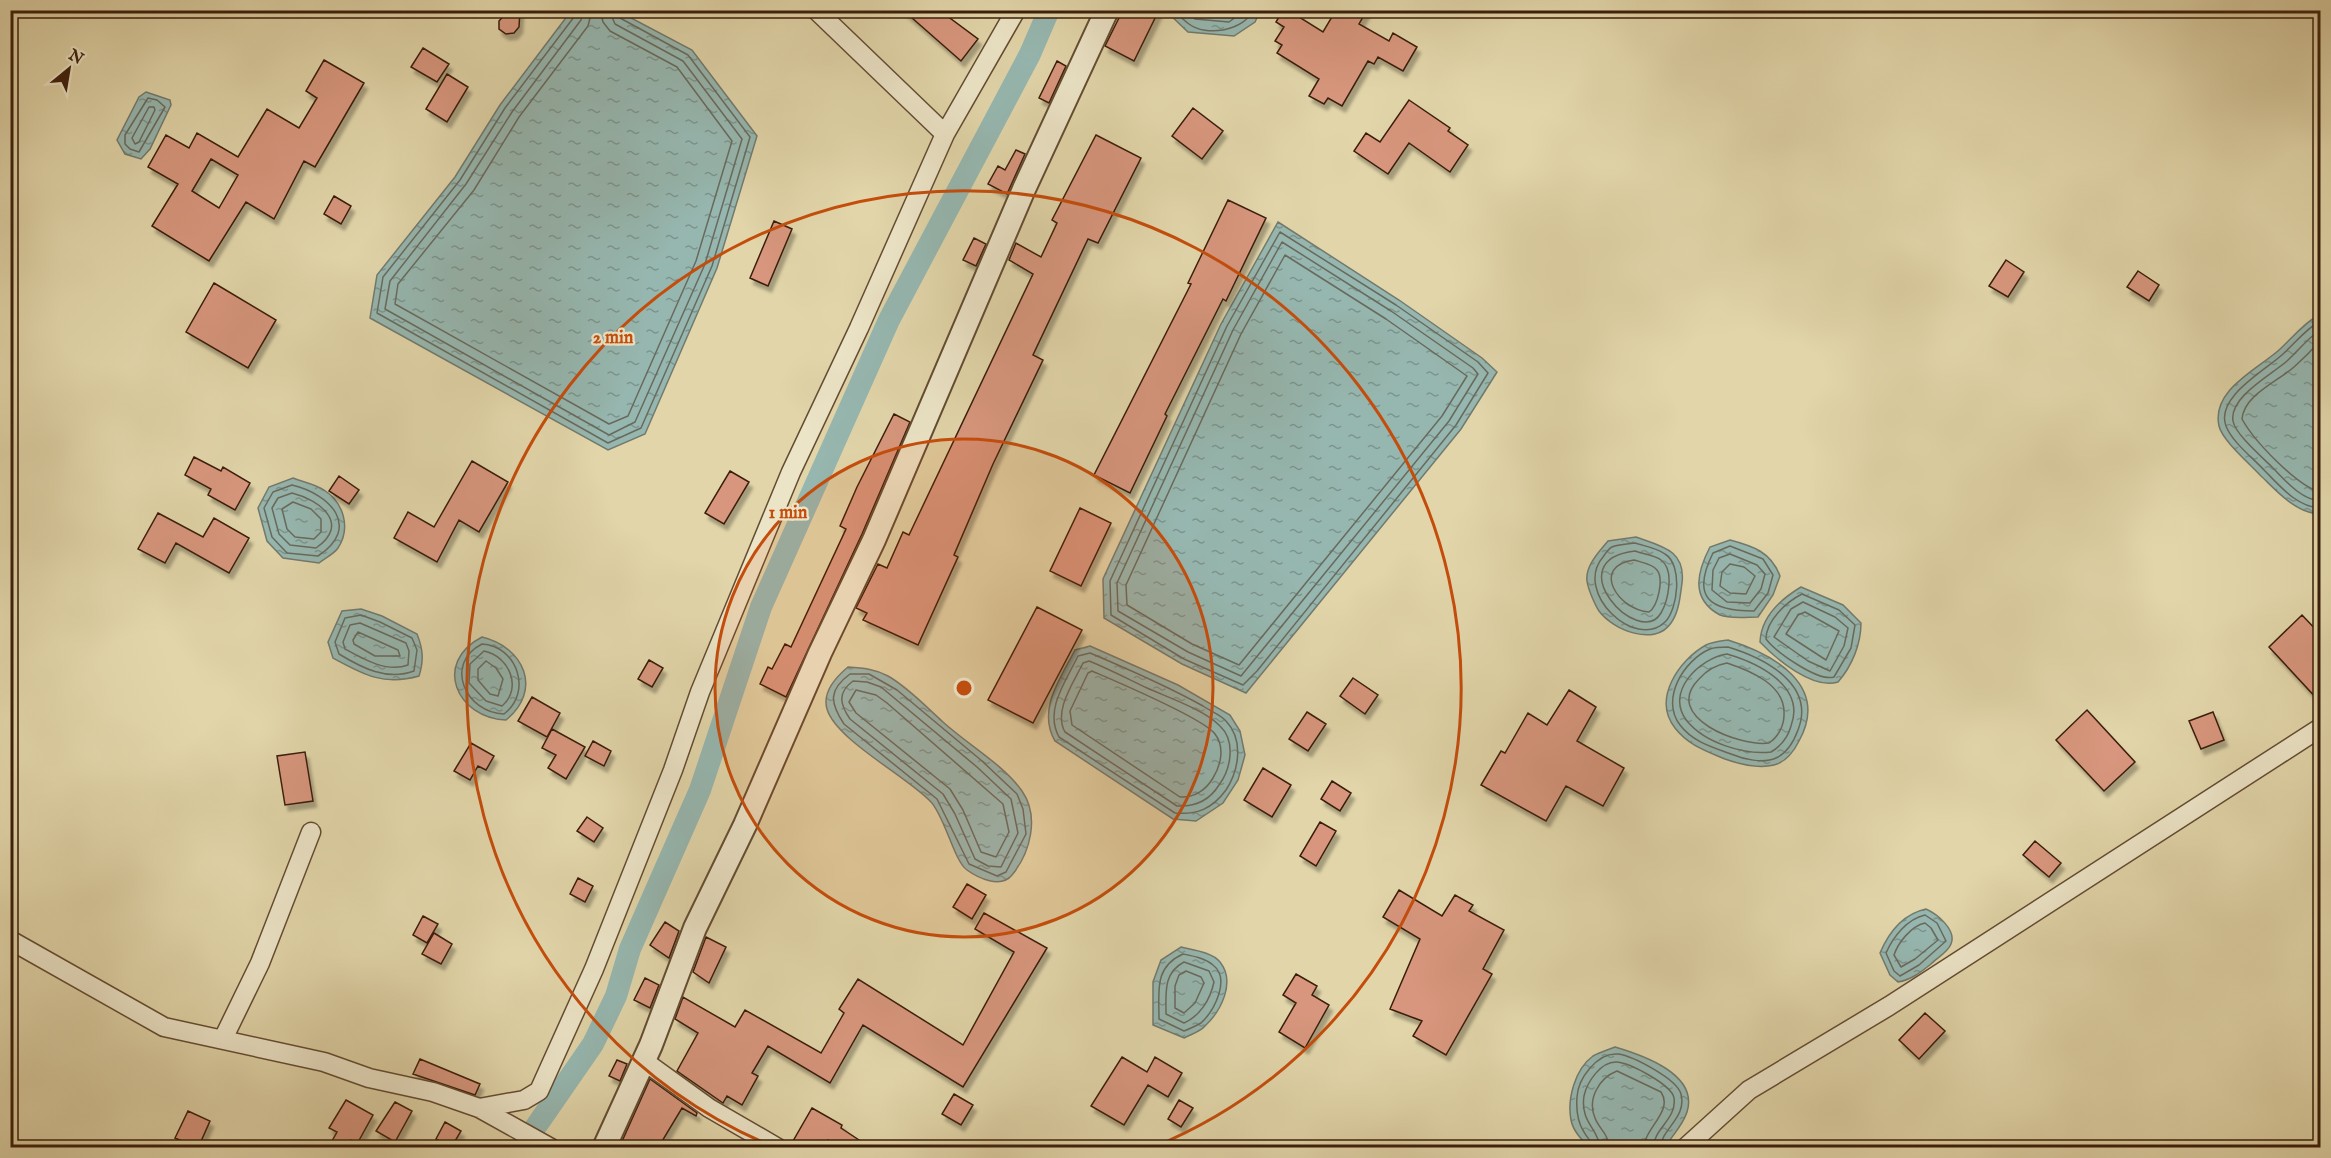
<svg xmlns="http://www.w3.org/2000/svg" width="2331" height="1158" viewBox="0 0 2331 1158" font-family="'IM FELL English',serif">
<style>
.water{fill:url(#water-ripples);stroke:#727a6e;stroke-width:1.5}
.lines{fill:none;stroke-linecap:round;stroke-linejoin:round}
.shore{stroke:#686a5d;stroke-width:1.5}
.canal{stroke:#96b7b0;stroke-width:22}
.building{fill:#d7967d;stroke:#3b1e0a;stroke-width:1.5;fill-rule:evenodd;filter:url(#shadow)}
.minor-casing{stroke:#644c32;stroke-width:21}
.tertiary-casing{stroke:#644c32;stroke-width:26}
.minor{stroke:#ece4c7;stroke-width:18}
.tertiary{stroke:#ece4c7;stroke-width:22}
.ring{fill:none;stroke:#c54d0c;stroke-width:3}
.centre{fill:#c54d0c;stroke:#ece4c7;stroke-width:3}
.ring-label{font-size:18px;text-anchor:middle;font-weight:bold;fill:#c54d0c;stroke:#ece4c7;stroke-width:4.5;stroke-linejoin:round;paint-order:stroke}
</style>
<defs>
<pattern id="water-ripples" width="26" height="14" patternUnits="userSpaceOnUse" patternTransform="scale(1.5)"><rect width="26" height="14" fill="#96b7b0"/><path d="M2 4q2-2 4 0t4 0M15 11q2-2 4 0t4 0" fill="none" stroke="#7c948d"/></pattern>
<filter id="shadow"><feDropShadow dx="3.5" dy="6" stdDeviation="1.5" flood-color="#0004"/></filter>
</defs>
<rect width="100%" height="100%" fill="#e1d5a9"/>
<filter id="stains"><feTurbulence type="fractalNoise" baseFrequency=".00333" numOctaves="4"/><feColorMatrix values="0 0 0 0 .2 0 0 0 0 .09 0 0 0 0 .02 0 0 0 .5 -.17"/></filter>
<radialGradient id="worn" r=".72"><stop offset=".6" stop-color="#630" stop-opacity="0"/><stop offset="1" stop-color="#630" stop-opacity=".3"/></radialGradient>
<path class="water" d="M571,11H618L692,50L757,136L717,268L645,434L608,450L370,318L377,275L455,177L500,105Z
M1166,11H1260L1255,22L1234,36L1188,32Z
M146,92L170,100L171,105L150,149L141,159L125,154L117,140L139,97Z
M1278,222L1399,300L1482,358L1497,372L1461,429L1246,693L1182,664L1104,618L1103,579L1221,324Z
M2320,314V514C2295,513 2277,491 2260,475C2250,464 2222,440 2219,426C2211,390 2258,369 2279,350C2293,337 2304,323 2320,314Z
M293,478C302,482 315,484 324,490C344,503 351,528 338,548C334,554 325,558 319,563L283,558L267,541L258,508L269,487Z
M1636,537C1661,546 1686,550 1682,583C1680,597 1679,612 1671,623C1655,647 1613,630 1599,611C1595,605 1588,589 1587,581C1585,566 1599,552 1608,541Z
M1730,540C1753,546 1771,552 1780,576L1773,595L1758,617C1747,617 1729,619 1720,615C1690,599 1697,572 1710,547Z
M1801,587L1843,605L1861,623C1861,644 1852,666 1838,682C1813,690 1776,659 1760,642C1761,617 1781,599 1801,587Z
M361,609L382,616L417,634C423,649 424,660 419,676C384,686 364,675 333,658L328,642L342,611Z
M482,637C524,647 543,690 506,720C457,718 432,663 482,637Z
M1728,640C1773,654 1830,685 1799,741C1794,751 1786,762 1774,765C1758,769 1739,764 1725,759C1706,751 1688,745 1675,728C1652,699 1679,660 1706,645C1712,642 1721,641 1728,640Z
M1090,646L1178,685L1230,715L1240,731L1245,755L1238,780L1223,803L1196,821L1173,819L1055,741C1037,710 1060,679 1075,650Z
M848,667C863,668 875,669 888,676C909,688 926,707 943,722C967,744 1004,765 1022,791C1040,817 1030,853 1012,875C1001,889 978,878 967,870C954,861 945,817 931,802C908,777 836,740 827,709C822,692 836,677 848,667Z
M1926,909C1937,914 1957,930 1951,944C1948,952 1937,958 1931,964C1921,972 1911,980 1898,982L1890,975L1880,953C1889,932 1903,914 1926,909Z
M1181,947C1193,950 1212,952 1220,962C1236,982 1221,1011 1205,1026C1200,1032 1191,1034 1184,1038L1153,1025V982L1161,960Z
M1615,1047C1642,1055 1699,1074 1687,1112C1683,1125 1672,1136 1665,1147H1589C1582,1140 1573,1131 1571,1120C1567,1099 1575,1069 1593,1056C1600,1052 1608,1050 1615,1047Z"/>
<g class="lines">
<path class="shore" d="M576,10L574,17L505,108L460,180L383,277L377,313L608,443L641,428L712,266L750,137L688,55L620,18L617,10
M583,10L581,20L512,112L466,184L390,281L385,309L609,435L635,422L705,264L742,139L683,61L615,24L609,10
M592,10L588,26L519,117L474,190L398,284L395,304L609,424L628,416L696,261L732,141L677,67L610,31L603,22L600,10
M1174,10C1179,15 1183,20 1189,24C1206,37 1244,31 1253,10
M1185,10L1195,19L1229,22L1245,10
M148,98L157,100L165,107L139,152L130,149L125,144V135Z
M149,107H154L155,110L139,142L135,144L132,138Z
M1280,232L1396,305L1478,362L1488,373L1456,425L1257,671L1243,685L1184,659L1111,615L1110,581L1227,326Z
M1282,242L1391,311L1473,368L1478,374L1449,421L1241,676L1188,652L1118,611L1117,583L1233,330Z
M1285,255L1386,319L1467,376L1442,416L1239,665L1192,644L1127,605L1126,585L1241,334Z
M2320,321C2306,329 2295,343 2283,354C2266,370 2215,397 2226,426C2232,442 2253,458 2265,471C2280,486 2297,507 2320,508
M2320,330C2308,338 2298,351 2287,361C2271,375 2229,397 2233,421C2235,434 2262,457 2272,467C2285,480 2300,499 2320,501
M2320,341C2312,350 2303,359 2294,367C2277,382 2244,395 2242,419C2254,441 2297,486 2320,492
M292,485C330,494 362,527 318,556L287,553L272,537L264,508L273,492Z
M292,493C320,500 351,524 316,548L290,545L279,534L272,508L278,498Z
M293,502L311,509L321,519V532L314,539L295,537L287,529L282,509Z
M1635,543C1644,546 1657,548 1665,554C1683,565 1678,609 1665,622C1635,651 1573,592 1603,557C1605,554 1609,548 1612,547C1618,544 1628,544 1635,543Z
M1730,546L1763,559L1773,575L1768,593L1754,611C1709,611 1691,597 1713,553Z
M1635,551C1643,554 1655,555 1661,560C1675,570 1668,601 1661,613C1639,650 1556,560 1635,551Z
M1730,554L1757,565L1765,574L1761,589L1750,603L1727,602L1712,590L1713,570L1719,558Z
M1634,560C1640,562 1653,564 1657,570C1664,579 1658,606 1649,612C1618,610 1590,566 1634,560Z
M1730,564L1744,567L1755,576L1746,594L1730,593L1720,586L1722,572Z
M1802,594L1839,610L1855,625L1851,648L1834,677C1818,682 1776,652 1766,639C1766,621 1786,602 1802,594Z
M1803,602L1835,617L1848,628L1844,646L1830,671L1808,661L1774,637L1791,609Z
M1805,612L1839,631L1826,660L1786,634L1798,615Z
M361,615L380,622L412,638L417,650L414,671C387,681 362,668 339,654L335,642L345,618Z
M360,623L406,643L409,651L408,665C387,673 363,659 345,649L343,642L350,625Z
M358,632L398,650L400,656H375L354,644L353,640Z
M482,644C517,646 533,692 504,714C466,713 443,664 482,644Z
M1728,647C1764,658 1816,684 1798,730C1794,741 1787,753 1776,758C1763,764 1743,759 1731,754C1712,747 1693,742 1680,725C1660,699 1684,660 1710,649C1715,647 1723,647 1728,647Z
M484,651C509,656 523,688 502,706L486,701L469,683L470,664Z
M1090,653C1128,669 1167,686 1203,706C1210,711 1221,715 1226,721C1244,740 1239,770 1226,790C1212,809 1197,815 1175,813L1059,737C1044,710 1066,681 1078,656Z
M1727,654C1758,663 1806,686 1791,726C1788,737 1781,746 1771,752C1744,755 1705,743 1687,721C1664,692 1700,658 1727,654Z
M486,661L496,668L503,679L498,696L490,694L478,680V669Z
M1089,661C1109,669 1128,679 1147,688C1167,697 1205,710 1220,726C1236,741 1231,769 1219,785C1209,801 1195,807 1177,806L1065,732C1053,711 1074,682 1083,663Z
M1727,663C1751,671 1786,685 1784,715C1784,726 1778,737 1769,743C1740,747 1661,717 1699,679C1707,670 1715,665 1727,663Z
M1092,671C1115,681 1203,718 1215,734C1225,747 1221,765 1213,778C1206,790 1194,798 1180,797L1072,725L1070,711L1088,673Z
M850,674H869L897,690L982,761L1017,794L1023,809L1026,834L1006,872L997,876L969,864L937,799L844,724C830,703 828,690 850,674Z
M853,681L867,682L881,687L977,767L1011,799L1018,833L1001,867L988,866L975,859L955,814L943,794L850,719C840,704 837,693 853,681Z
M856,690L876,695L887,703L1003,804L1009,832L996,857L981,852L963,810L950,789L856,713L849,702Z
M1925,915L1937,923L1946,941L1919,965L1900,976L1894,971L1886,953C1893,937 1907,919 1925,915Z
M1925,923L1931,928L1938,940L1915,959L1901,967L1894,955C1898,943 1911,926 1925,923Z
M1183,954C1193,956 1205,958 1213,965C1231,979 1214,1011 1201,1023C1196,1026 1189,1029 1184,1031L1159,1019C1159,991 1154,967 1183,954Z
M1184,962L1209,971L1214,982C1210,1000 1200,1016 1184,1023L1166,1014C1166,993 1163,973 1184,962Z
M1186,971L1201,977L1204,983L1195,1003L1184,1013L1175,1008V986L1179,975Z
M1593,1148C1592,1141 1587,1138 1584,1132C1577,1121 1576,1110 1577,1097C1578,1079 1597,1052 1618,1054C1633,1056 1677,1079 1681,1094C1687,1118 1662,1128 1660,1148
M1600,1148C1599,1129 1580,1123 1584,1096C1587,1082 1601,1061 1617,1062C1630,1063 1672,1085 1674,1098C1677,1119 1654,1128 1653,1148
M1609,1148C1609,1134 1599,1129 1595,1118C1587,1099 1599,1078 1617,1071L1661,1092C1674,1111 1644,1128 1644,1148"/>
<path class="canal" d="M521,1148L593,1044L616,996L630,949L700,790L761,607L889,320L1030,54L1049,10"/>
</g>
<path class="building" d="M509,10H520L519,27L514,33L506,34L499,29V21Z
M903,10H939L978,39L961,61Z
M1123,10H1159L1134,61L1105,46Z
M1283,10H1288L1323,32L1336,10H1367L1359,24L1389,41L1393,33L1417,47L1403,71L1378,57L1374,64L1368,61L1342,106L1328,98L1324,104L1309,96L1319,79L1277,53L1282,45L1275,41L1284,27L1276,22Z
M423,48L449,64L437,82L411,67Z
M324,60L364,83L315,167L304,161L274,219L246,202L209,261L152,226L178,184L148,167L166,135L189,148L197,133L238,157L267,109L299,128L317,98L306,91ZM211,159L238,175L219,208L192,191Z
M1057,61L1066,66L1049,103L1039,98Z
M447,74L468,87L447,122L426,109Z
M1409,100L1450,128L1448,131L1468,145L1450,172L1409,143L1388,174L1354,151L1366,133L1380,142Z
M1193,108L1223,131L1202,159L1172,136Z
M1096,135L1141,158L1098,243L1088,239L1033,355L1043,360L993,464L954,555L958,557L918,645L863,620L867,613L856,608L878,564L887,568L903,532L909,535L1033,274L1009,260L1016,243L1041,257L1057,223L1052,220Z
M1016,150L1025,154L1007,194L988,184L998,166L1005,170Z
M334,196L351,206L341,224L324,214Z
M1228,200L1266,218L1226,301L1223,299L1165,414L1167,416L1130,493L1094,475L1191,284L1188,283Z
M774,221L792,229L768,286L750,278Z
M974,238L986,244L976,266L963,260Z
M2006,260L2024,272L2008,297L1989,286Z
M2138,271L2159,285L2149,301L2127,287Z
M214,283L276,320L248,368L186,332Z
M894,414L910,422L862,534L786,697L760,684L768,667L772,669L785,644L791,647L846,529L840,526L857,487Z
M194,457L221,471L223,467L250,483L235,510L208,495L211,489L185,475Z
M472,461L508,482L479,532L459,520L437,562L394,538L408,512L434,527Z
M730,471L749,482L724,524L705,513Z
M339,476L359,490L349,504L329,491Z
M1080,508L1111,523L1081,586L1050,571Z
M158,513L203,537L214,518L249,538L229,573L176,543L165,563L138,549Z
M1037,607L1082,630L1033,723L988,700Z
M2302,615L2320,634V702L2269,647Z
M649,660L663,668L652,687L638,679Z
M1353,678L1378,695L1365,714L1340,696Z
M1569,690L1596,707L1577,741L1624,768L1603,806L1566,786L1546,821L1481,785L1501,751L1505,753L1528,713L1547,725Z
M532,697L560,713L547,737L518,721Z
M2087,710L2135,762L2104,791L2056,740Z
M1307,712L1326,724L1308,751L1289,739Z
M2213,712L2224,740L2201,749L2189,721Z
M552,729L585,747L566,779L548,768L556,755L542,748Z
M593,741L611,751L604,766L585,756Z
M471,743L494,756L486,770L478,766L470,780L454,771Z
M305,752L313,801L285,805L277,756Z
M1263,768L1291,785L1272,817L1244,800Z
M1332,781L1351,793L1340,811L1321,799Z
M587,817L603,828L594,842L577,831Z
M1320,822L1336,831L1316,866L1300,856Z
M2035,841L2061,863L2049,877L2023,855Z
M578,878L593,886L585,902L570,894Z
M967,884L986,895L972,919L953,907Z
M1399,890L1442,916L1455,895L1473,905L1469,911L1504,930L1483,969L1492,974L1446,1055L1413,1036L1422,1021L1390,1009L1420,939L1383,917Z
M984,913L1047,948L963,1087L863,1025L830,1083L768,1046L752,1073L758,1076L742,1105L727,1096L723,1103L677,1071L698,1033L675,1019L683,997L735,1027L745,1010L821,1053L844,1013L839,1009L858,979L963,1045L1014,952L975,929Z
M423,916L438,924L427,943L413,935Z
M665,922L679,931L669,958L650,945Z
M434,933L452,944L441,964L422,954Z
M706,937L726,947L709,983L693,972Z
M1296,974L1317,986L1312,995L1329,1005L1305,1048L1279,1032L1296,1003L1283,995Z
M645,978L659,985L650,1008L634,1000Z
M1925,1013L1945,1031L1919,1059L1899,1040Z
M1122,1057L1147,1072L1155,1057L1182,1073L1168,1097L1148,1085L1124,1125L1091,1106Z
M420,1059L480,1084L475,1095L413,1074Z
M617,1060L627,1064L620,1081L609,1076Z
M650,1079L697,1113L696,1116L682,1108L658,1148H619Z
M954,1094L973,1105L961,1125L942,1114Z
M346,1100L373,1115L357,1144L351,1140L346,1148H328L337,1132L329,1128Z
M1179,1100L1193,1108L1181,1127L1168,1119Z
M395,1102L412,1111L395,1142L376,1131Z
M812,1108L842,1125L841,1128L871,1148H840L828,1140L823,1148H789Z
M188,1111L210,1121L198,1148L175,1138Z
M445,1122L461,1131L451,1148L436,1139Z"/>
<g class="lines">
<g class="minor-casing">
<path id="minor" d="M816,10L945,134
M10,940L164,1027L324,1062L369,1078L433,1092L479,1108L551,1148
M223,1039L260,963L311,832
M644,1061L709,1108L778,1148
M479,1108L524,1100L539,1091L594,969L673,770L700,692L791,472L859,328L945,134L1016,10
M1685,1148L1749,1090L1889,1006L2320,728"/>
</g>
<g class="tertiary-casing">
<path id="tertiary" d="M604,1148L651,1045L695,928L745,825L820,653L874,540L1024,189L1107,10"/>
</g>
<use href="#minor" class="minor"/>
<use href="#tertiary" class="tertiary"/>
</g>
<circle cx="964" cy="688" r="249" fill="#c54d0c" fill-opacity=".12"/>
<g class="ring">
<circle cx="964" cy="688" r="249"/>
<path d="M774 1147A497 497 0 1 1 1154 1147"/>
</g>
<circle cx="964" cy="688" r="9" class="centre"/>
<g class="ring-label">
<text x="613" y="343">2 min</text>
<text x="788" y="518">1 min</text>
</g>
<rect width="2331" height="1158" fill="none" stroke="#e1d5a9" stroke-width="36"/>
<rect x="12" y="12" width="2307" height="1134" fill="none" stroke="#3b1e0a" stroke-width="3"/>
<rect x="18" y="18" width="2295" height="1122" fill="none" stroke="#3b1e0a" stroke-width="1.5"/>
<g transform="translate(69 69) rotate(30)" stroke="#ece4c7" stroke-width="4.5" paint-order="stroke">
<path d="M0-4.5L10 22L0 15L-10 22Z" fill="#3b1e0a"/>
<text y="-9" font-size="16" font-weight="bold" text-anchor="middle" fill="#3b1e0a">N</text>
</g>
<rect width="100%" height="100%" filter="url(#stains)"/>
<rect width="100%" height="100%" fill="url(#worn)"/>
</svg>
